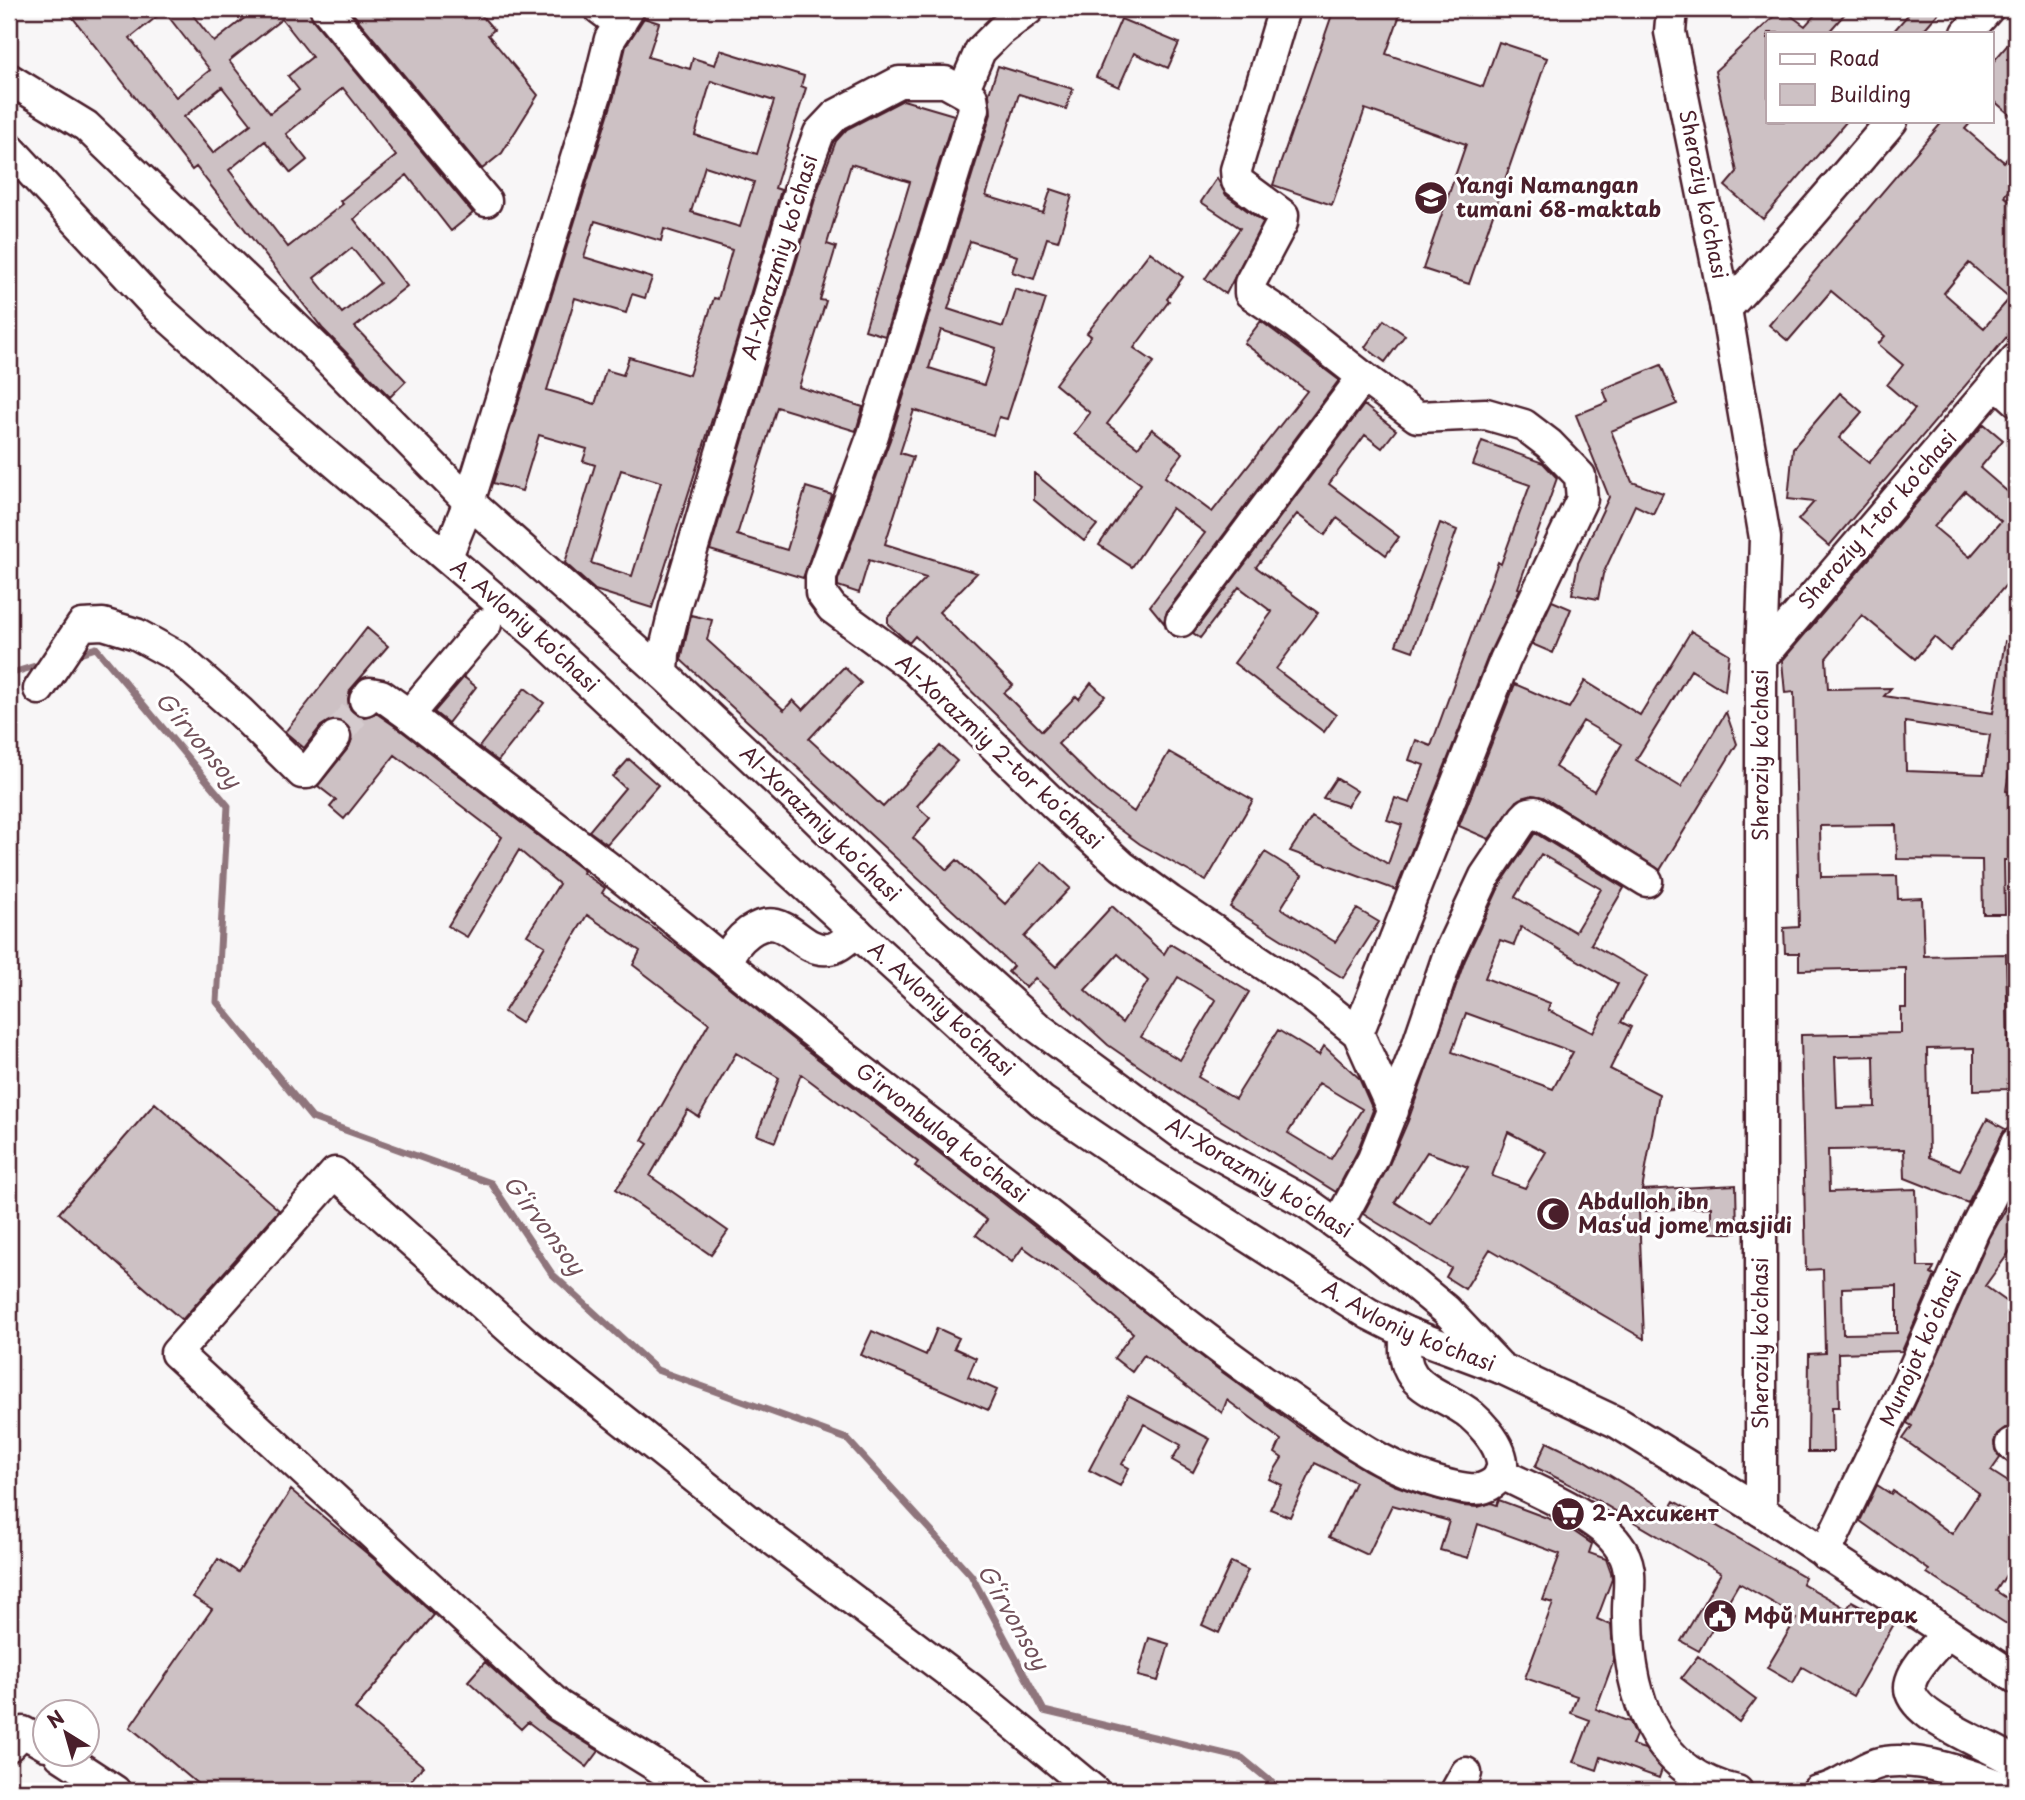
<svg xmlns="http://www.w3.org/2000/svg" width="2025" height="1800" viewBox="0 0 2025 1800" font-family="'Playpen Sans',sans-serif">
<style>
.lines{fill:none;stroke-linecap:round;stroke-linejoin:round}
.stream{stroke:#8f747b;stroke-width:7}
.building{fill:#cdc1c4;stroke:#4a1f2b;stroke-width:2;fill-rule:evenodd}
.minor-tunnel{stroke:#d5cbce;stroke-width:30;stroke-dasharray:30 15;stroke-linecap:butt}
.minor-casing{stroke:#4a1f2b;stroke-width:35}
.minor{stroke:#fff;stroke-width:30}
.labels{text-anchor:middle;stroke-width:6;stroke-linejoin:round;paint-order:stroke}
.poi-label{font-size:21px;font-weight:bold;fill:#4a1f2b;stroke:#fff;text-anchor:start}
.street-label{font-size:21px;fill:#4a1f2b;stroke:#fff}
.water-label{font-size:23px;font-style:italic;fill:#72515a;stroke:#fff}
</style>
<rect width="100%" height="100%" fill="#f8f6f7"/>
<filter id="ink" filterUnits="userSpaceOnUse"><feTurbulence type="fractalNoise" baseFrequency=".0143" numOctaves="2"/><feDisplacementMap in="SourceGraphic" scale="14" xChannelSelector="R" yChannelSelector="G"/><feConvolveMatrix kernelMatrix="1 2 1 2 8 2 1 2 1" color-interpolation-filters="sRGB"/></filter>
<g filter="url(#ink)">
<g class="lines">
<path class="stream" d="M73,655L96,648L228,806L217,1002L312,1118L491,1183L552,1274L657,1370L847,1439L971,1575L1044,1711L1242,1758L1282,1791
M9,674L45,663"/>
</g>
<path class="building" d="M66,9H188L214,42L256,9H309L313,20L473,213L451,231L407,175L367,207L354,219L407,286L355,327L406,381L390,397L323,329L196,167L192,170ZM164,11L210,70L176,97L130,38ZM282,19L312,57L288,76L299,90L270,113L229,61ZM222,87L251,124L213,153L184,117ZM343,88L396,156L340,201L343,204L288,247L229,170L265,141L291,173L307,160L286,134ZM352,248L380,283L342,313L314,278Z
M349,9H476L494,30L488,35L538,95L502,153L482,169Z
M1334,9H1402L1386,54L1483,87L1499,42L1547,58L1469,284L1423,269L1466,144L1365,109L1332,205L1273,185Z
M1782,9L1805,26L1820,9H1849L1828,33H1768V121H1847L1763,219L1725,186L1737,172L1715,71Z
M1913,9H1942L1921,33H1892Z
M644,18L659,23L648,57L690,69L693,58L715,65L720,50L804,76L801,86L806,88L775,188L781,190L729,366L652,608L595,590L565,563L595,465L583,461L587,449L539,435L522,491L493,483L614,96L626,46ZM711,81L774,101L757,154L695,135ZM705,166L754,182L740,227L691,212ZM595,221L661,241L664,229L732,250L718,299L714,298L689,375L629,357L623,375L606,370L595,404L547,390L575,298L626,313L632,294L645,298L652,278L584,257ZM621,470L661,482L632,576L591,563Z
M1121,19L1179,43L1168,68L1134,53L1119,87L1096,77Z
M2016,35V120L1992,99V63Z
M998,66L1073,89L1066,109L1019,94L986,196L1043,213L1051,189L1072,196L1058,241L1047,238L1034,279L1012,272L1017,256L970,241L948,309L1003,327L1015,289L1046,299L1007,419L999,417L993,435L914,410L900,453L913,457L885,544L977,573L939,612L1013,685L1004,693L1042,731L1076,696L1079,699L1091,683L1105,696L1058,744L1106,791L1134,812L1169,752L1253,800L1206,881L1140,844L1090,807L915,636L909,643L888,624V617L926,578L869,560L859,593L838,586V580L890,440L991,114L989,94ZM941,330L996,348L984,385L929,368Z
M903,100L954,115L885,336L865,330L910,182L851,164L827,244L836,247L820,300L826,301L799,387L863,407L856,431L777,407L737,535L787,550L806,487L832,495L803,578L710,550L818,189L836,141L847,129Z
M1943,121H1972L1965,129L2004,162L2016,148V182L2004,196L2016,206V326L1829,546L1798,520L1814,502L1788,499L1793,448L1840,393L1862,412L1839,438L1869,463L1915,409L1887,385L1903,365L1878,344L1885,336L1831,291L1788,341L1769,325ZM1969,263L2010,298L1984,328L1944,293Z
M1217,178L1226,195L1263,222L1226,294L1205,279L1240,228L1201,202Z
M1150,252L1183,277L1167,299L1169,301L1134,348L1154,362L1107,424L1138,447L1152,429L1183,453L1165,477L1212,512L1307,391L1244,343L1261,321L1339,380L1167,611L1164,623L1150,606L1205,533L1172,508L1132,567L1099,545L1141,484L1074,434L1090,413L1055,384L1091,336L1087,333Z
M1384,320L1405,335L1385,362L1365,347Z
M1661,365L1677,404L1611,431L1632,482L1663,493L1653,514L1635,505L1603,574L1598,599L1572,594L1578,563L1609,497L1576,415L1608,402L1603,389Z
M1364,405L1396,430L1382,448L1365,435L1329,484L1399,537L1386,555L1337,518L1325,535L1297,514L1256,567L1318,613L1276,669L1336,715L1324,732L1234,663L1272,612L1239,587L1200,638L1193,633Z
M1984,424L2003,440L1980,468L2016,499V573L1950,651L1934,637L1915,659L1862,615L1826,658L1828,689L1891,688L1884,696L1993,713L2005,641L2016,642V725L2006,791L2010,792L2012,860H2004L2005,914H1983L1982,860L1897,859L1896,825L1820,826L1821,877L1897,876L1898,899L1922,898L1924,956L2006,954L2009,1089L1974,1090V1048L1927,1049L1929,1157L1960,1170L1987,1119L2005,1129L1968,1203L1905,1178L1904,1149L1828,1150L1829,1192L1916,1189L1918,1267H1934L1931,1274L1935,1276L1902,1351L1838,1353L1839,1407H1832L1833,1452H1808L1809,1354L1825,1353L1823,1269L1806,1270L1801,1035L1901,1033V1008H1906V968L1799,970V953H1785L1784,928L1799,927L1794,692L1785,693L1782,661ZM1965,491L2001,521L1970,557L1934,527ZM1905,722L1990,735L1984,774L1906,771ZM1874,1056L1875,1107L1837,1108L1835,1057ZM1897,1286V1333L1843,1334L1842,1288Z
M1482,441L1543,463L1557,478L1518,588L1520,589L1489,654L1396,890L1290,851L1312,817L1388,864L1402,825L1387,820L1395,798L1410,803L1424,765L1409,760L1416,740L1431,746L1498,562L1501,564L1530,485L1473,465Z
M1034,473L1097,525L1084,541L1034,500Z
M1440,523L1457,530L1413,651L1396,645Z
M1552,601L1571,609L1553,653L1532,644Z
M691,615L712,620L707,640L784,710L793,700L803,710L844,667L861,683L809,739L883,807L940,746L957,761L917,806L930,818L913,838L947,870L957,860L1005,904L1042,862L1070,888L1024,937L1056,967L1112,906L1164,954L1170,944L1249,992L1198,1077L1235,1099L1278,1030L1319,1055L1324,1046L1359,1078L1373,1110L1357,1152L1336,1192L1185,1098L1108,1045L1035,978L1026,988L1008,972L1013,966L681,660ZM1118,954L1148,981L1122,1023L1085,990ZM1178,977L1216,1000L1180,1060L1141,1037ZM1319,1083L1362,1109L1331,1159L1288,1133Z
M367,628L388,646L350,690L348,699L349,707L354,714L364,717L376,713L399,729L584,871L583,873L605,888L602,893L652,927L699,963L800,1045L1218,1369L1306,1433L1365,1470L1394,1485L1424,1496L1462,1506L1478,1507L1491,1503L1497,1505L1499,1500L1563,1524L1592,1544L1589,1553L1606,1559L1611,1573L1612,1579L1597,1619L1611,1625L1614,1660L1596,1709L1630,1722L1636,1735L1632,1745L1645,1749L1662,1769L1659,1778L1601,1757L1597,1770L1574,1762L1590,1720L1571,1713L1577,1696L1525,1678L1553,1603L1543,1600L1560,1554L1478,1524L1468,1558L1440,1550L1449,1521L1392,1505L1368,1555L1329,1537L1355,1482L1315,1463L1290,1517L1270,1509L1282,1485L1269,1479L1282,1458L1275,1453L1281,1440L1227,1400L1222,1413L1144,1355L1132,1372L1114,1358L1133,1333L1078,1287L1023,1247L1012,1262L976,1235L987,1220L915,1166L918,1162L801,1074L775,1142L757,1135L779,1078L736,1053L699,1117L688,1110L650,1176L728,1231L711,1255L616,1189L648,1144L642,1140L709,1023L633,965L640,951L587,915L521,1023L504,1012L545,946L527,935L559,884L519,850L467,937L448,926L502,837L395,755L344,819L330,807L336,800L318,786L349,747L352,739L351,730L345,723L338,720L329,721L321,726L304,748L285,732Z
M1691,631L1729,654L1725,691L1691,670L1636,760L1681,787L1726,712L1737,744L1660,870L1543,797L1532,795L1517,801L1489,839L1459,826L1515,684L1569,708L1585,681L1640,715ZM1583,721L1622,744L1594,791L1555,767Z
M464,677L476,687L448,723L434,712Z
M525,688L544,703L498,761L479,747Z
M629,759L658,785L607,844L589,831L625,788L613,777Z
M1336,778L1357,791L1347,806L1323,798Z
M1535,833L1624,888L1591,944L1647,976L1621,1022L1631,1027L1610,1069L1659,1094L1642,1190L1736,1185L1737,1233H1711V1207L1639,1211L1644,1339L1490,1249L1465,1289L1446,1277L1451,1268L1363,1214L1388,1167L1408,1121L1465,960L1500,885ZM1541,854L1601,889L1575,932L1515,897ZM1521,927L1618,984L1593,1033L1548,1010L1550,1003L1485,978L1500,940L1514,945ZM1466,1013L1573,1052L1553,1089L1452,1052ZM1508,1132L1546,1152L1525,1188L1492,1176ZM1427,1152L1468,1167L1431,1225L1395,1202Z
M1265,852L1302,875L1281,908L1335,942L1357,909L1379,922L1343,978L1230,907Z
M155,1103L279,1210L182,1320L59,1213Z
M2016,1191V1243L1985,1286L2016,1308V1428H2005L1997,1434L1994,1442L1995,1450L2000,1458L1991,1471L2016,1487V1559L1996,1591L2016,1604V1630L1927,1573L1929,1570L1860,1521L1877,1485L1891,1494L1893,1491L1952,1534L1979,1493L1903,1439L1912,1426L1907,1423L1989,1239Z
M937,1328L959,1338L954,1348L976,1358L968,1377L997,1390L988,1410L861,1355L872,1331L926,1355Z
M1128,1396L1210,1439L1193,1472L1172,1460L1181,1445L1144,1424L1122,1464L1129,1468L1120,1486L1089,1470Z
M1547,1442L1586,1461L1668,1511L1674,1501L1805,1577L1802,1583L1847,1609L1852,1601L1894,1624L1853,1696L1802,1667L1793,1683L1767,1668L1796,1619L1782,1608L1739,1583L1699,1651L1681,1641L1721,1573L1571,1485L1535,1467Z
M291,1490L375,1560L434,1615L355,1709L423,1766L402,1791H206L130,1727L212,1609L193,1597L218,1559L238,1572Z
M1231,1562L1248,1570L1219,1633L1202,1625Z
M1149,1638L1169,1644L1158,1681L1138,1676Z
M1698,1656L1756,1699L1739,1722L1681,1678Z
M485,1662L547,1719L599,1751L587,1767L528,1722L521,1729L468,1681Z"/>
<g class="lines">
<path class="minor-tunnel" d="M335,737L365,700"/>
<g class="minor-casing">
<g id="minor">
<path d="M326,9L486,201"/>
<path d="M600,9L620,24"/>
<path d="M1284,9L1236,170L1237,181L1283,215L1282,223L1250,283V293L1293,322L1363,377"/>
<path id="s1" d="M1672,9L1670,32L1726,309L1765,538L1761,658V1511"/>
<path d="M1967,33L1988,9"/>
<path d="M9,79L86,126L322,353L469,502L663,674"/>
<path d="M963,91L980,51L1000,31L1029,9"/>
<path id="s2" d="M9,148L157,307L251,391L541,638L782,864L1042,1101L1151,1175L1369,1314L1405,1332L1501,1368L1618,1423L1761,1511L2016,1678"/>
<path d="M1726,309L1805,222L1892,121"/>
<path d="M1996,382L2016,400"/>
<path d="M447,556L469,502L597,91L610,39L629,9"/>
<path d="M1181,621L1363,377L1417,417L1486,414L1524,425L1549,444L1580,476L1582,499L1505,660L1358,1033"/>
<path d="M1761,658L2016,359"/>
<path d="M39,689L82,625L103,624L136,634L178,657L239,711L302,773H307L335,737"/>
<path d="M365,700L370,693L381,695L409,715C478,769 549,821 618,875C683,926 746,980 811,1031C884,1088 958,1144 1031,1201C1119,1270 1204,1341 1296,1403C1329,1426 1364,1453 1401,1469C1416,1476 1467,1494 1483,1488C1523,1473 1491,1432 1471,1415C1454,1400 1427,1394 1413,1376C1403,1362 1405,1349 1405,1332"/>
<path d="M409,715L486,624"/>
<path d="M726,962C731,950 738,940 749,932C786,906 797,953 829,949C839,948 849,937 857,932"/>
<path d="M1393,1111L1358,1033L1313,997L1170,901L1122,866L1055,805L914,668L832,608L821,593V577L873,435L974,109L972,97L945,82H899L836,115L819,133L806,168L675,607L664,653L663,674L795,798L932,932L1036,1026L1185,1136L1307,1203L1377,1253L1446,1310L1501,1368"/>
<path d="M1338,1224L1373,1159L1417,1047L1449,953L1485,876L1524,818L1529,813L1535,812L1647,881"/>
<path d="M2011,1444L2016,1448"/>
<path d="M1500,1473C1533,1490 1597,1515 1618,1545C1636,1568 1627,1590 1628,1617C1629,1694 1651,1772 1737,1791"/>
<path d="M1825,1554L1914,1368L1973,1232L2011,1157L2016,1143"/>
<path d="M1947,1633C1936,1647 1916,1664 1911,1681C1900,1716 1994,1745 2016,1763"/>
<path d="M9,1746L23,1732L46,1745"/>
<path d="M60,1755L115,1791"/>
<path d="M697,1791L559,1706L176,1353L335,1173L526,1343L767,1535L971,1689L1094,1791"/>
<path d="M1456,1791L1466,1773"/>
<path d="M1817,1791C1839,1788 1855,1771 1876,1764C1913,1753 1977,1776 2011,1791"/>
</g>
</g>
<use href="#minor" class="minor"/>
</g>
</g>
<defs>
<g id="school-disc" transform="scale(1.75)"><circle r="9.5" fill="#4a1f2b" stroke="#fff"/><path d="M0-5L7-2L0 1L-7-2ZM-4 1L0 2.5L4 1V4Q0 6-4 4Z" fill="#fff"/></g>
<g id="mosque-disc" transform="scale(1.75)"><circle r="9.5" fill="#4a1f2b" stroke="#fff"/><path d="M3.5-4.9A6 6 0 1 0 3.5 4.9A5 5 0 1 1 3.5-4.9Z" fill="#fff"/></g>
<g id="supermarket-disc" transform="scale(1.75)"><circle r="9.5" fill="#4a1f2b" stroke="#fff"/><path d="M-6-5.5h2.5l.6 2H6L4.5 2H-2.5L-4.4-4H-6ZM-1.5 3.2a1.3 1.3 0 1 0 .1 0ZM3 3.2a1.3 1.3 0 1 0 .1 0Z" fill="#fff"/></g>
<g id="civic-disc" transform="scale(1.75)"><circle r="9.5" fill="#4a1f2b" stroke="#fff"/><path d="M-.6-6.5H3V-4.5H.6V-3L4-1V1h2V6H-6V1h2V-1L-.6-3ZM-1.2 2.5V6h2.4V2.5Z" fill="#fff"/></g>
</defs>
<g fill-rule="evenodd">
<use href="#school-disc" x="1431" y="198"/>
<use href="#mosque-disc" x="1553" y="1214"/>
<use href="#supermarket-disc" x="1568" y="1514"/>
<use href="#civic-disc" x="1720" y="1616"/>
</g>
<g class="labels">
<g class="poi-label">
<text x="1456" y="193">Yangi Namangan<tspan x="1456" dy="24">tumani 68-maktab</tspan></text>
<text x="1578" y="1209">Abdulloh ibn<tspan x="1578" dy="24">Mas‘ud jome masjidi</tspan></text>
<text x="1592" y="1521">2-Ахсикент</text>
<text x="1744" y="1623">Мфй Мингтерак</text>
</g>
<g class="street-label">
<text dy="7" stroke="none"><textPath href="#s1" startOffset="189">Sheroziy ko'chasi</textPath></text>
<text transform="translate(780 257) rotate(-73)" y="7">Al-Xorazmiy koʻchasi</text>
<text transform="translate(1878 520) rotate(-49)" y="7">Sheroziy 1-tor koʻchasi</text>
<text dy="7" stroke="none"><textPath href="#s2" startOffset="704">A. Avloniy ko‘chasi</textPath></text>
<text transform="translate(999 752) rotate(43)" y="7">Al-Xorazmiy 2-tor koʻchasi</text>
<text transform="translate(1761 755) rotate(-90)" y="7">Sheroziy ko'chasi</text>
<text transform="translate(820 824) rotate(44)" y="7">Al-Xorazmiy koʻchasi</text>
<text dy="7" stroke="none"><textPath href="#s2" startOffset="1270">A. Avloniy ko‘chasi</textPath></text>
<text transform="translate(942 1133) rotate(38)" y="7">Gʻirvonbuloq koʻchasi</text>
<text transform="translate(1259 1178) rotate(31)" y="7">Al-Xorazmiy koʻchasi</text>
<text dy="7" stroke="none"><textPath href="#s2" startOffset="1838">A. Avloniy ko‘chasi</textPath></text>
<text transform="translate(1761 1343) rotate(-90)" y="7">Sheroziy ko'chasi</text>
<text transform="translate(1921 1348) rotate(-66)" y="7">Munojot koʻchasi</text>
</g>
<g class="water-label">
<text transform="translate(198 740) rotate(50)" y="8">G‘irvonsoy</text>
<text transform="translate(544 1225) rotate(53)" y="8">G‘irvonsoy</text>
<text transform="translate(1013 1617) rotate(60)" y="8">G‘irvonsoy</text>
</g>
</g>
<rect width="2025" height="1800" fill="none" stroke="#fff" stroke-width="35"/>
<rect x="18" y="18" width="1990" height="1765" fill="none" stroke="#4a1f2b" stroke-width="2.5" filter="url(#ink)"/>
<rect x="1766" y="32" width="228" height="91" fill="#ffffff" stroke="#b7a5aa" stroke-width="2"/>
<rect x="1780" y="54" width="35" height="10" fill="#ffffff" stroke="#b7a5aa" stroke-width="2"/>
<text x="1829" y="66" font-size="21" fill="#4a1f2b">Road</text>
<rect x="1780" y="84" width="35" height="21" fill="#cdc1c4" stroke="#b7a5aa" stroke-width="2"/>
<text x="1829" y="102" font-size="21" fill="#4a1f2b">Building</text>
<g transform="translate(66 1733) rotate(323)"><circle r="33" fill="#ffffff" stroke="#b7a5aa" stroke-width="2"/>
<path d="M0-5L12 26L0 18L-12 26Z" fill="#4a1f2b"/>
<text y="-10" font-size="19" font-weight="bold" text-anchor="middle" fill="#4a1f2b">N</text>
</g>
</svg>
